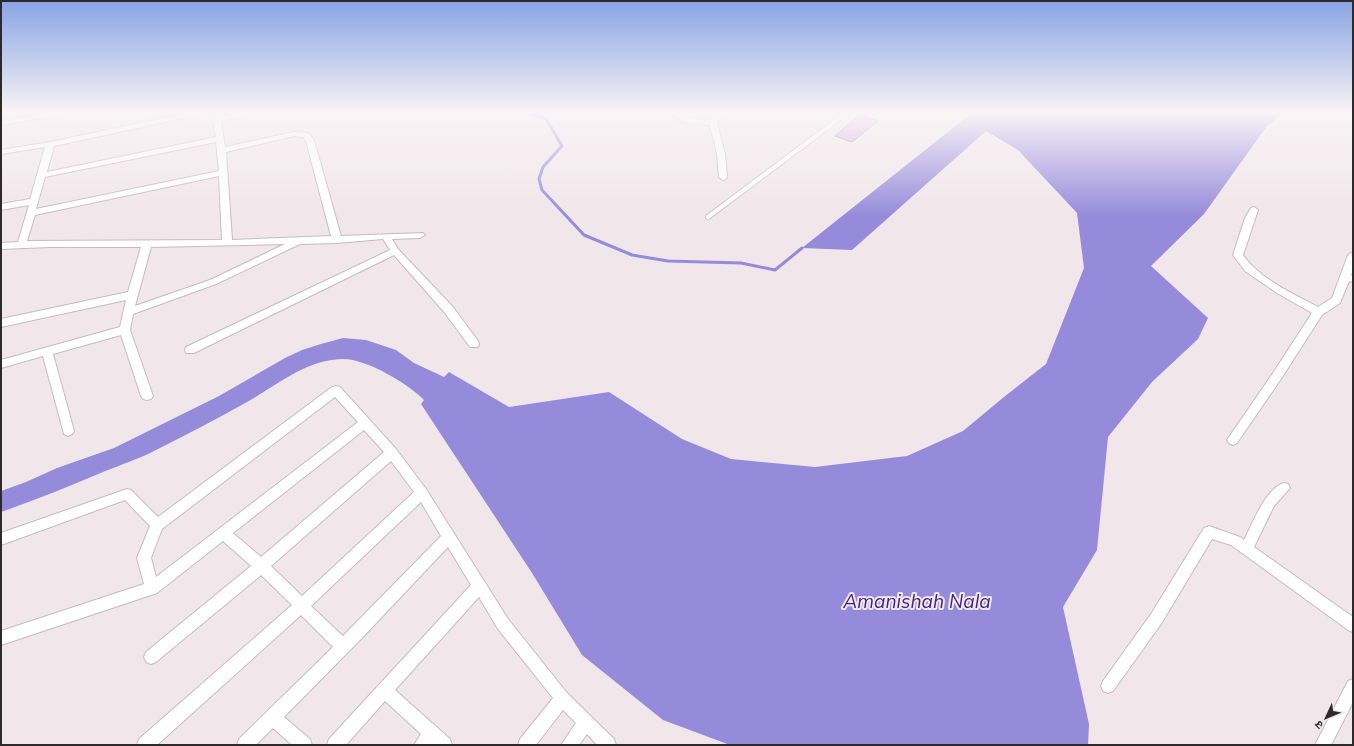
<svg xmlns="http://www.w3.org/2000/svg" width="1354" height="746" viewBox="0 0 1354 746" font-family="Mulish,'Noto Sans Devanagari',sans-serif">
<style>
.water{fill:#968bdb}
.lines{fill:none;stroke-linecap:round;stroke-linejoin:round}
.stream{stroke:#968bdb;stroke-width:3}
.building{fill:#db9ce2;stroke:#7b757c}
.service-casing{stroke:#c6bbbf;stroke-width:6}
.minor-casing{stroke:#c6bbbf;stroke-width:2}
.service{stroke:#fff;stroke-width:4.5}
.minor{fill:#fff;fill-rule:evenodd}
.labels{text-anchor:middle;stroke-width:4;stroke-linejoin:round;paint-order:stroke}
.near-water-label{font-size:19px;font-style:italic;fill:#3f2683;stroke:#f1e6ea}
</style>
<rect width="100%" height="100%" fill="#f1e6ea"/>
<path class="water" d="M973,112H1285L1267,126L1204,214L1151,266L1208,318L1198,339L1152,382L1108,437L1097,550L1063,607L1089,724L1088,745H730L663,720L582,655L532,573L421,404L424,400C409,384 365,358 342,359C306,360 277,385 247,402C217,419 186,435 156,450C139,459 120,465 103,472C69,486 36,500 1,512V491L26,482L57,468L114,448L219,396L285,358L302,350L321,344L343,338L366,340L396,350L414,363L444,377L449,372L509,407L609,392L682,439L731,459L815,467L907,456L963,431L1004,397L1046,364L1084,268L1077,213L1018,150L986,131L852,250L802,248Z"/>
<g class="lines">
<path class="stream" d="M526,112L546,119L562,146L543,167L539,179L542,190L584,235L632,255L668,261L741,263L775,270L802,248"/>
</g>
<path class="building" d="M860,114L878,121L852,142L835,136Z"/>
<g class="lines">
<g class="service-casing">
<path id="service" d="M708,217L848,112"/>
</g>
<g class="minor-casing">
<path id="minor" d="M52,112H69L65,114L1,125V121Z
M192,112H207L203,114L54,146L47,172L216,137L211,112H219L220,117L242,112H255L254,114L221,121L225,147L294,132L308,133L314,140L341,236L423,233L425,235L420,238L392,239L398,249L453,307L478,341L479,344L478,347H470L445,313L394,255L194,353H186L185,350L186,347L390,250L383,239L337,243L300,244L216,284L133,314L130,330L153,396L151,399L147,400L143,399L141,396L121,335L53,354L74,431L72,434L68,436L64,434L43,356L1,368V360L120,327L126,300L1,327V319L128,292L141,247H50L1,249V243L18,242L29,205L1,210V204L30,199L45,147L1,154V150L50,142ZM294,136L303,137L306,141L331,236L232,240L226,152ZM216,142L219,171L36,209L45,177ZM219,176L222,240L27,241L35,215ZM285,244L210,280L135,306L151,247Z
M666,112H676L692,119L710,120L715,112H723L717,123L725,154L727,177L726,179L723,180L719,177L717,154L710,125L687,123Z
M1254,207L1258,210L1243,255C1260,279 1292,293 1318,307L1332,298L1348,255L1353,252V270L1351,275L1353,276V282L1349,281L1340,303L1322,315L1281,379L1237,443L1233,445L1229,443L1227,440L1229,437L1273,373L1312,313L1277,293L1245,271L1233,255L1245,218L1251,208Z
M336,386L340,387L396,449L426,489L508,619L567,693L614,739L616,745H597L587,734L579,745H561L576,723L563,710L536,745H518L520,739L553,698L498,629L479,597L395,690L450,739L452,745H414L421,734L385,701L346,745H327L329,739L471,585L448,547L361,639L284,717L310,739L312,745H292L273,728L256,745H237L239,739L333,647L301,615L157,745H137L139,739L292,605L261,575L156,662L151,664L146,662L144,657L146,652L251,566L223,541L157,593L1,645V631L144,584L137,558L150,526L125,500L1,545V533L127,489L131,490L158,517L332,387ZM335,397L358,422L156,577L151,558L162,529ZM364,430L384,452L261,557L233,533ZM391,461L414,492L302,596L271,566ZM421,502L441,536L343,636L311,606Z
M1284,483L1288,484L1290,488L1274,506L1254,547L1353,617V632L1348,630L1231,545L1212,539L1161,624L1113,691L1108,693L1103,691L1101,686L1103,681L1151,614L1204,528L1209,526L1240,537L1244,540C1253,523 1265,489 1284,483Z
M1353,679V702L1331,745H1315L1348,681Z"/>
</g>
<use href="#service" class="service"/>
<use href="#minor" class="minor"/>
</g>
<linearGradient id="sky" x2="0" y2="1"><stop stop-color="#87a4e3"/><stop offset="0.52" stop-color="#f9f4f6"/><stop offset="1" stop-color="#f9f4f6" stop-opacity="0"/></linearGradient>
<rect width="1354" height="216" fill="url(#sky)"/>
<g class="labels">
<g class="near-water-label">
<text x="917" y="608">Amanishah Nala</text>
</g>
</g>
<rect width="1354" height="746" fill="none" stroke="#2e2a2b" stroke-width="4"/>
<g transform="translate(1326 718) rotate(226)" stroke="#f1e6ea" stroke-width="3" paint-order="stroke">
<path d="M0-3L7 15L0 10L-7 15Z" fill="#2e2a2b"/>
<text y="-6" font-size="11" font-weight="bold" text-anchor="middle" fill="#2e2a2b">उ</text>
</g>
</svg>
